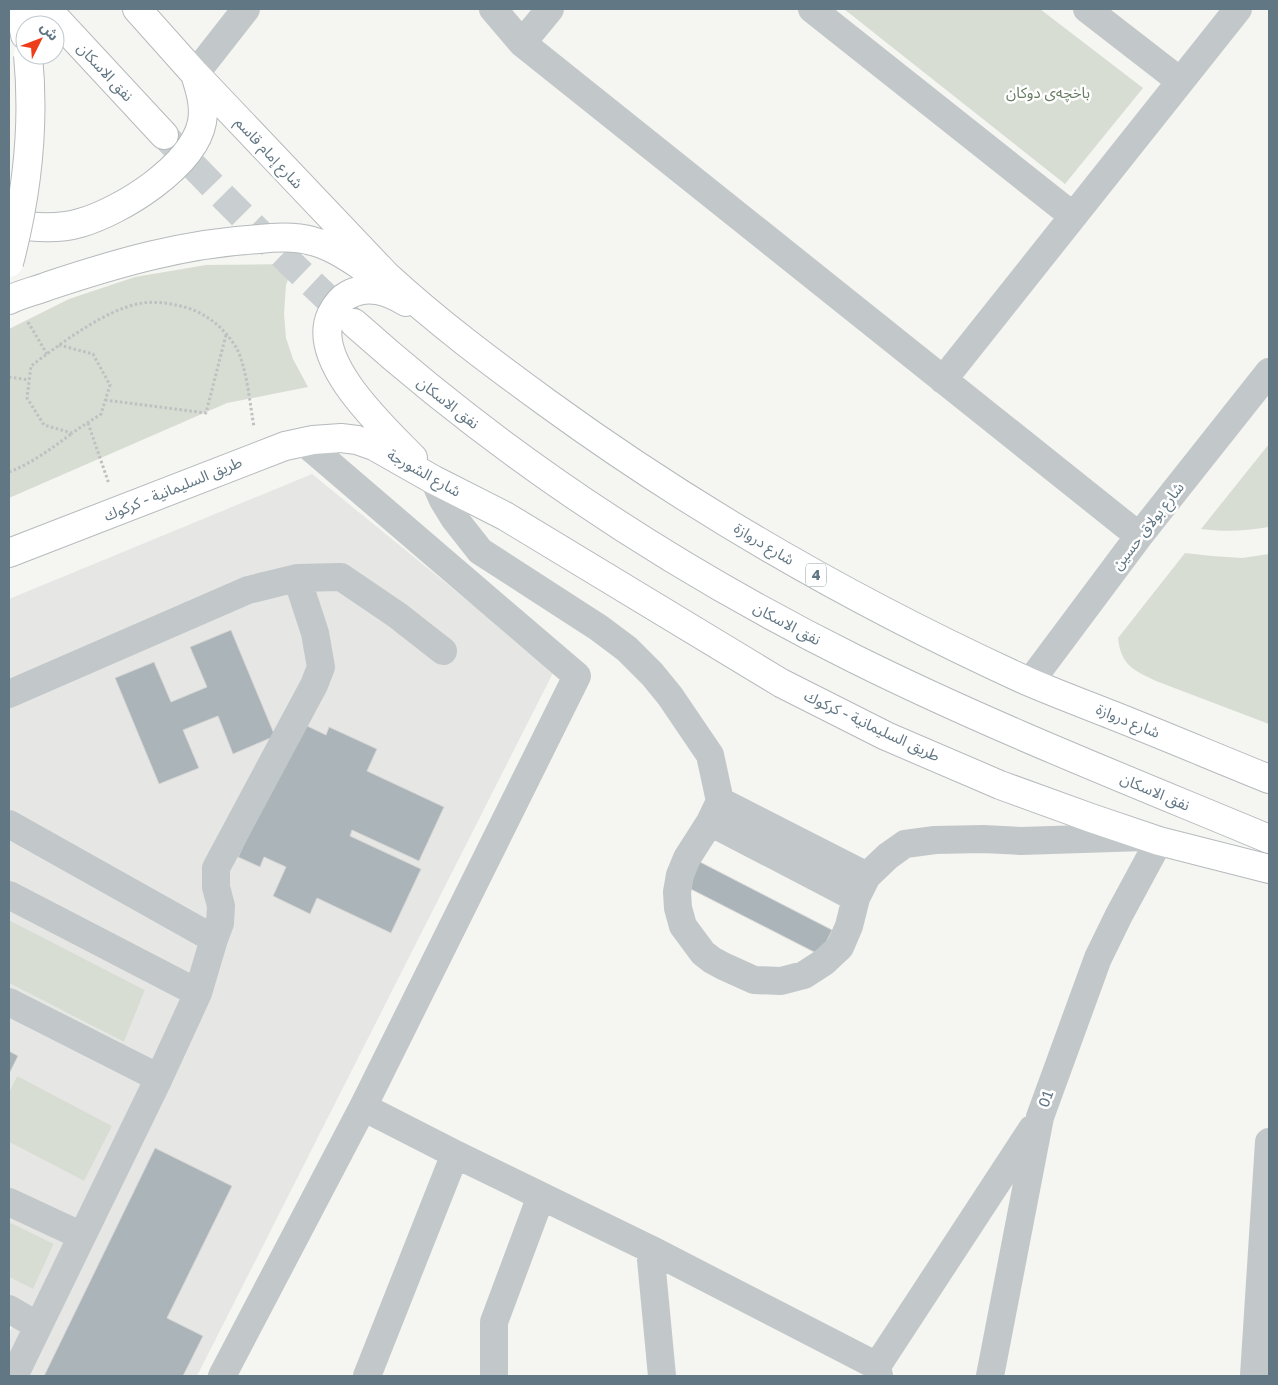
<svg xmlns="http://www.w3.org/2000/svg" width="1278" height="1385" viewBox="0 0 1278 1385" font-family="'Golos Text','Noto Sans Arabic',sans-serif">
<style>
.built{fill:#e6e7e5}
.green{fill:#d7ddd2}
.building{fill:#abb4b9;stroke:#d6d6d4}
.lines{fill:none;stroke-linecap:round;stroke-linejoin:round}
.major-tunnel{stroke:#c9cfd0;stroke-width:28;stroke-dasharray:28 14;stroke-linecap:butt}
.major-casing{stroke:#b5babd;stroke-width:30}
.path{stroke:#bec0c2;stroke-width:3;stroke-dasharray:2.5 2.5;stroke-linecap:butt}
.minor{stroke:#c2c7c9;stroke-width:28}
.major{stroke:#fff;stroke-width:28}
.major-bridge-casing{stroke:#b5babd;stroke-width:30;stroke-linecap:butt}
.major-bridge{stroke:#fff;stroke-width:28}
.labels{text-anchor:middle;stroke-width:5;stroke-linejoin:round;paint-order:stroke}
.shield{fill:#fff;stroke:#91a0a9;stroke-width:1}
.shield-label{font-size:14px;font-weight:bold;fill:#627784}
.street-label{font-size:15px;fill:#627784;stroke:#fff}
.park-label{font-size:15px;fill:#687b62;stroke:#fff}
</style>
<rect width="100%" height="100%" fill="#f5f5f1"/>
<path class="built" d="M312,474L554,671L197,1376H9V1334L12,1327L9,1325V1277L33,1288L54,1245L9,1222V1142L84,1181L17,1076L9,1092V983L124,1042L145,990L9,920V599Z"/>
<path class="green" d="M844,9H1040L1143,88L1065,184Z
M294,264L286,285L284,314L286,338L293,359L308,387L227,403L9,498V329L69,299L135,277L206,265Z
M1269,444V527C1246,531 1224,532 1201,529Z
M1185,553L1212,556L1242,558L1269,554V724L1156,681C1133,670 1121,665 1118,638Z
M9,920L145,990L124,1042L9,983Z
M17,1076L112,1126L84,1181L9,1142V1092Z
M9,1222L54,1244L33,1289L9,1277Z"/>
<path class="building" d="M231,630L275,736L233,754L218,716L183,730L199,768L159,784L115,678L154,662L171,702L207,687L190,647Z
M301,723L326,735L329,727L377,749L367,771L444,807L419,861L352,830L350,836L421,869L391,933L317,898L310,914L273,896L286,867L264,857L260,867L238,857Z
M698,861L832,930L820,955L685,886Z
M9,1051L18,1056L9,1074Z
M155,1148L232,1186L167,1318L203,1336L183,1376H44Z"/>
<g class="lines">
<path class="major-tunnel" d="M164,135C225,200 288,262 353,322"/>
<g class="major-casing">
<path id="major" d="M20,9L25,35
M47,9L164,135
M137,9L195,74L386,275C437,322 492,363 547,403C697,512 858,604 1027,681C1055,693 1084,704 1112,715C1165,736 1217,758 1269,779
M9,223C33,228 56,230 80,223C120,212 194,166 202,122C205,105 200,90 195,74
M9,300C21,294 35,291 48,286C117,263 186,243 259,239C277,237 295,236 312,241C332,246 349,258 366,269
M406,302C388,291 368,284 348,295C340,299 335,307 331,315C310,361 384,428 413,458
M354,323C505,458 674,569 855,659C990,726 1130,781 1269,839
M9,553L285,446L313,440L341,438L357,440L374,446L434,480L505,516L781,683L886,736L1000,785L1091,818L1159,841L1269,869"/>
</g>
<path class="path" d="M28,322L47,354
M59,345L93,354L110,385L101,414L72,433L44,425L27,398L31,366C60,344 107,308 143,303C158,301 174,304 188,308C209,315 226,330 237,349C247,369 250,405 254,427
M9,377L29,380
M105,400L206,413L226,335
M88,423L109,484
M9,472C32,463 51,449 71,434"/>
<path class="minor" d="M493,9L522,43L1139,536
M812,9L1073,216
M1087,9L1180,81
M522,43L550,9
M195,74L246,9
M943,380L1238,9
M434,480L443,500L454,518L480,551L599,628L627,649L652,674L670,696L710,755L720,801L710,822L687,858L680,875L677,892L678,908L683,926L703,953L712,960L723,966L754,980L781,981L804,975L824,962L840,947L849,926L856,898L867,876L888,856L905,844L935,840L983,839L1021,841L1144,837
M1030,682L1139,536L1269,372
M9,694L248,590L297,578L341,577L397,615L443,651
M720,801L867,876
M710,822L856,898
M9,824L214,939
M9,895L198,993
M9,1002L159,1078
M363,1107L455,1154L650,1249L877,1366
M9,1202L82,1236
M650,1249L662,1376
M9,1309L38,1326
M14,1376L159,1078L198,993L214,939L220,923L221,906L216,887V868L314,685L321,667L315,633L297,578
M222,1376L363,1107L577,676L304,442
M367,1376L455,1154
M494,1376V1322L541,1196
M879,1376L877,1366L1032,1129
M990,1376L1040,1117L1098,958L1119,915L1159,841
M1254,1376L1269,1142"/>
<use href="#major" class="major"/>
<g class="major-bridge-casing">
<path id="major-bridge" d="M9,263C27,195 35,126 28,55"/>
</g>
<use href="#major-bridge" class="major-bridge"/>
</g>
<g class="labels">
<rect class="shield" x="806" y="563.5" width="20" height="23" rx="4"/>
<g class="shield-label">
<text x="816" y="580">4</text>
</g>
<g class="street-label">
<text transform="translate(105 72) rotate(47)" y="5">نفق الاسكان</text>
<text transform="translate(269 153) rotate(47)" y="5">شارع إمام قاسم</text>
<text transform="translate(448 403) rotate(38)" y="5">نفق الاسكان</text>
<text transform="translate(424 473) rotate(29)" y="5">شارع الشورجة</text>
<text transform="translate(173 489) rotate(-22)" y="5">طريق السليمانية - كركوك</text>
<text transform="translate(1148 526) rotate(-52)" y="5">شارع بولاق حسين</text>
<text transform="translate(764 544) rotate(31)" y="5">شارع دروازة</text>
<text transform="translate(787 624) rotate(28)" y="5">نفق الاسكان</text>
<text transform="translate(1128 721) rotate(22)" y="5">شارع دروازة</text>
<text transform="translate(872 726) rotate(25)" y="5">طريق السليمانية - كركوك</text>
<text transform="translate(1155 792) rotate(23)" y="5">نفق الاسكان</text>
<text transform="translate(1046 1099) rotate(-70)" y="5">01</text>
</g>
<g class="park-label">
<text x="1048" y="98">باخچەی دوکان</text>
</g>
</g>
<rect width="1278" height="1385" fill="none" stroke="#627784" stroke-width="20"/>
<g transform="translate(40 40) rotate(48)"><circle r="24" fill="#ffffff" stroke="#c0c9ce"/>
<path d="M0-4L9 19L0 12L-9 19Z" fill="#ed3d19"/>
<text y="-8" font-size="14" font-weight="bold" text-anchor="middle" fill="#627784">ش</text>
</g>
</svg>
